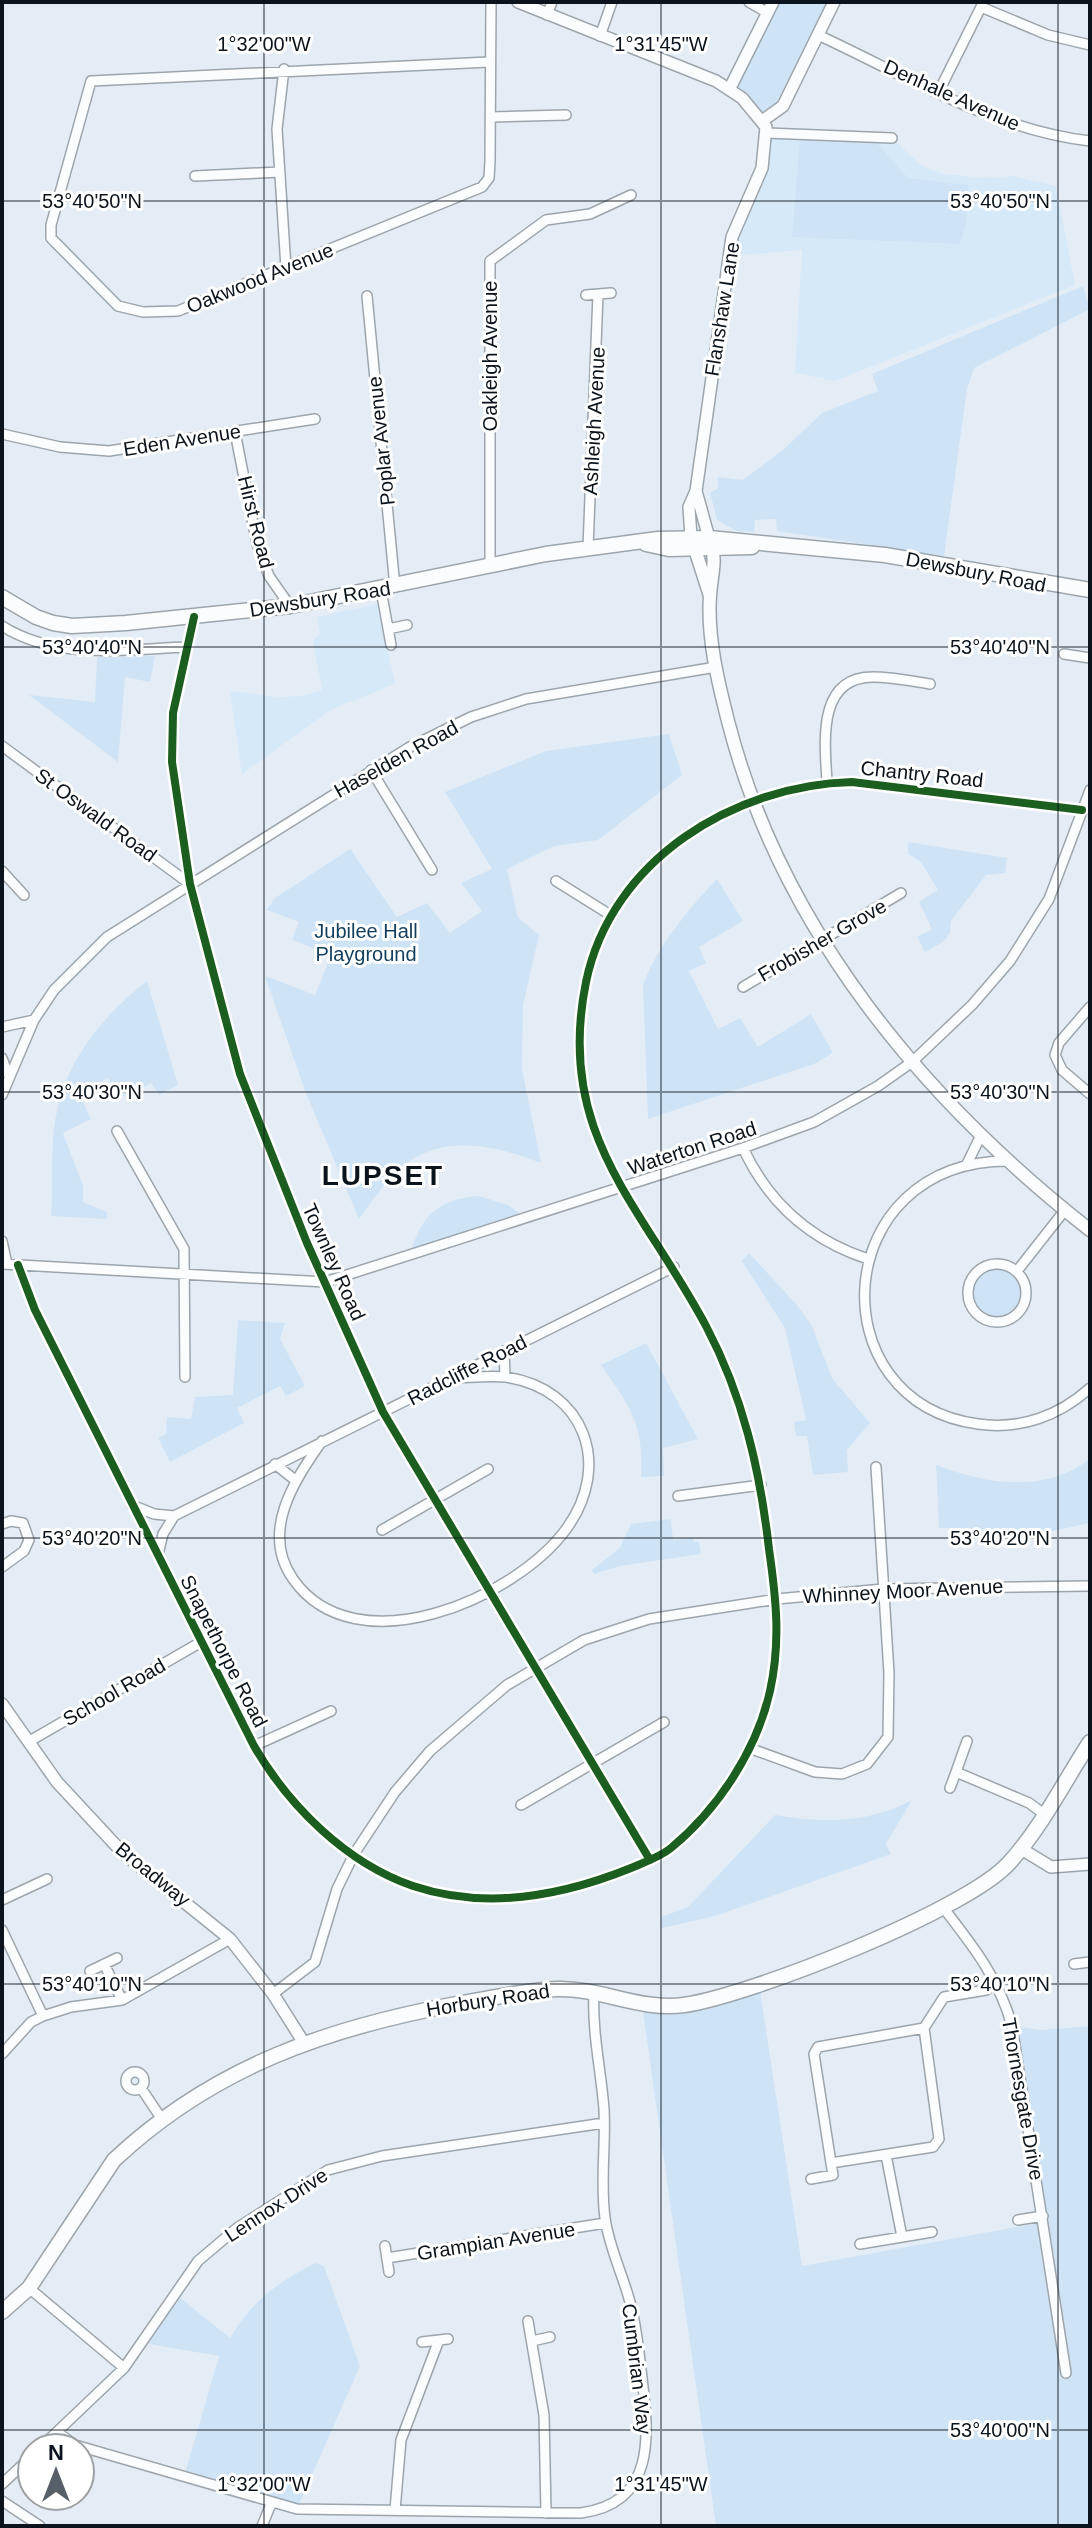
<svg xmlns="http://www.w3.org/2000/svg" width="1092" height="2528" viewBox="0 0 1092 2528" font-family="Arial,sans-serif">
<style>
.built{fill:#d6e9f9}
.green{fill:#cee4f6}
.lines{fill:none;stroke-linecap:round;stroke-linejoin:round}
.minor-casing{stroke:#9ca5ac;stroke-width:12}
.tertiary-casing{stroke:#9ca5ac;stroke-width:14}
.secondary-casing{stroke:#9ca5ac;stroke-width:15}
.trunk-casing{stroke:#9ca5ac;stroke-width:17}
.minor{stroke:#fbfcfe;stroke-width:9}
.tertiary{stroke:#fbfcfe;stroke-width:11}
.secondary{stroke:#fbfcfe;stroke-width:12}
.trunk{stroke:#fbfcfe;stroke-width:14}
.cycleway-casing{stroke:#fff;stroke-width:13}
.cycleway{stroke:#1b5e20;stroke-width:8}
.ticks{fill:none;stroke:#0b141c;stroke-width:2;stroke-opacity:0.45}
.labels{text-anchor:middle;stroke-width:6;stroke-linejoin:round;paint-order:stroke}
.street-label{font-size:20px;fill:#0b141c;stroke:#fff}
.park-label{font-size:20px;fill:#123e5d;stroke:#fff}
.district-label{font-size:28px;font-weight:bold;letter-spacing:2px;fill:#0b141c;stroke:#fff}
.ticks-label{font-size:20px;text-anchor:middle;fill:#0b141c;stroke:#fff;stroke-width:6;stroke-linejoin:round;paint-order:stroke}
</style>
<rect width="100%" height="100%" fill="#e4edf5"/>
<path class="built" d="M767,133L892,138L922,166L943,174L986,178L1013,176L1056,186L1075,285L835,381L795,373L802,250L729,256Z
M377,604L395,684L332,709L242,774L230,691L278,697L302,696L322,690L313,641L320,633L317,617Z"/>
<path class="green" d="M773,2H834L783,106L762,121L730,88Z
M800,138L876,142L908,178L968,185L966,225L960,244L792,237Z
M1083,286L1090,309L974,368L967,389L944,556L777,531L776,519L755,520L754,532L737,531L717,520L710,493L718,488V477L743,480L783,450L822,413L878,391L872,374Z
M155,656L150,682L125,677L118,762L29,695L95,702L97,657Z
M669,734L682,775L598,840L554,846L507,869L518,918L539,935L523,1005L522,1069L541,1163C497,1146 444,1133 403,1166C386,1179 372,1202 359,1219L305,1091L265,976L315,995L331,955L292,940L299,922L267,910L275,898L350,849L397,917L427,903L450,933L482,911L461,883L492,869L445,792L546,751Z
M908,842L1007,858L1005,873L986,875L951,921L950,933L943,942L925,952L917,937L932,929L919,902L938,890L921,862L908,854Z
M717,879L743,921L699,947L706,963L689,971L718,1029L740,1018L758,1047L811,1014L833,1053L814,1064L648,1119L643,985C656,948 690,907 717,879Z
M147,981L178,1085L159,1095L151,1083L130,1095L117,1096L108,1078L79,1093L91,1119L63,1133L83,1186V1202L107,1212V1219L51,1216C54,1181 49,1145 57,1111C68,1057 106,1013 147,981Z
M479,1196L508,1205L525,1217L411,1254C419,1216 441,1198 479,1196Z
M749,1253L797,1305L812,1326L832,1378L870,1423L847,1450L848,1472L813,1475L807,1436H796L794,1422L806,1420L785,1328L742,1261Z
M972 1293a25 25 0 1 1 50 0a25 25 0 1 1-50 0Z
M238,1320L285,1323L280,1339L305,1386L286,1396L280,1386L237,1408L244,1423L170,1462L158,1438L166,1434L167,1417L191,1419L195,1397L233,1395Z
M646,1343L698,1439L663,1448L664,1476L641,1477C644,1423 630,1407 601,1365Z
M1090,1459V1523L1053,1531L939,1528L936,1465C986,1484 1044,1494 1090,1459Z
M671,1519L673,1540L693,1538L694,1542H699L701,1554L620,1566L594,1574L592,1570L620,1548L631,1524Z
M912,1800L886,1844L891,1854L715,1916L662,1928L661,1917L688,1907L775,1815C823,1823 867,1824 912,1800Z
M759,1984L802,2266L1044,2222L1012,2026L1041,2030L1090,2026V2526H716L642,2005L667,2006Z
M315,2263L324,2266L360,2366L297,2509L184,2477L219,2356L143,2343L174,2293L230,2338C251,2302 278,2282 315,2263Z"/>
<g class="lines">
<g class="minor-casing">
<path id="minor" d="M749,2L768,13
M981,7L1048,35L1090,45
M547,15L552,2
M818,35C905,75 993,130 1090,141
M600,36L612,2
M489,62L91,81L51,225V238L118,306L143,312L178,311L482,187L489,178L490,161L491,2
M284,69L277,129L286,268
M939,91L982,5
M491,117L566,115
M767,133L892,138
M195,176L280,172
M586,295L611,293
M367,296L395,587
M235,432L257,544L269,576L290,606
M2,434L60,447L109,451L315,419
M588,548L598,294
M490,564V261L546,220L590,214L631,195
M381,590L391,645
M194,617L173,713L172,762L190,884L240,1074L307,1243L383,1412L650,1860
M2,626C58,661 125,649 188,647
M388,629L407,625
M1064,654L1090,658
M2,746L190,884
M371,770L432,870
M827,782C825,744 816,677 873,677C892,677 911,681 930,684
M2,871L24,895
M556,881L612,916
M743,987L901,893
M1090,1007L1059,1043L1055,1055L1062,1070L1090,1094
M2,1027L34,1020
M2,1058L8,1074
M2,1095L34,1020L54,990L107,937L408,748L471,717L526,699L716,667
M117,1131L184,1249L185,1377
M743,1148C769,1204 810,1240 868,1259
M1008,1161C829,1161 816,1402 978,1424C1020,1430 1059,1416 1090,1388
M967,1164L981,1135
M2,1241L7,1264
M968 1293a29 29 0 1 1 58 0a29 29 0 1 1-58 0Z
M2,1264L325,1282L743,1148L814,1122L878,1086L912,1062L972,1005L1010,961L1049,899L1090,790
M18,1265L35,1310L254,1746C289,1806 346,1863 413,1886C485,1910 562,1896 631,1868C645,1862 660,1857 671,1848C718,1809 757,1750 770,1691C781,1641 776,1598 769,1549C760,1470 743,1396 706,1326C641,1204 555,1134 586,982C611,860 734,785 852,782L1082,810
M1017,1271L1065,1210
M504,1351L505,1377
M322,1441C294,1481 260,1532 293,1579C355,1668 516,1599 567,1528C612,1465 585,1389 506,1377C488,1375 468,1378 451,1378
M275,1464L295,1480
M678,1496L761,1485
M132,1505L154,1514L174,1516L674,1267
M2,1524L11,1521L23,1523L29,1540L24,1551L2,1567
M382,1530L488,1469
M158,1554L163,1534L174,1516
M967,1741L956,1772L1029,1803L1044,1814
M28,1742L201,1642
M254,1746L331,1711
M749,1748L815,1772L842,1774L867,1764L888,1737L889,1673L876,1467
M950,1788L956,1772
M521,1805L664,1722
M2,1900L47,1879
M942,1906C972,1945 999,1978 1012,2026L1066,2373
M2,1930L43,2016
M104,1964L122,2000
M1074,1964L1090,1962
M90,1971L117,1958
M273,1994L315,1962L337,1889L354,1854L395,1792L430,1751L507,1685L584,1640L649,1619L777,1599L883,1589L1090,1586
M924,2028L818,2047L814,2054L831,2163L933,2147L939,2139L924,2028L944,1997L986,1990L996,1983
M2,2054L31,2022L43,2016L71,2007L122,2000L230,1939
M126 2081a9 9 0 1 1 18 0a9 9 0 1 1-18 0Z
M141,2088L163,2121
M886,2155L902,2237
M811,2179L833,2175L831,2163
M1018,2220L1043,2216
M860,2244L932,2232
M385,2246L389,2272
M387,2258L605,2223
M29,2288L124,2368
M528,2321L544,2415L546,2513
M532,2341L550,2337
M422,2342L448,2339
M57,2432L75,2445L297,2509L581,2513C656,2503 649,2436 642,2378C639,2354 637,2329 631,2306C624,2277 609,2248 605,2218C600,2182 606,2145 604,2109C601,2070 592,2033 594,1993
M40,2448L124,2368L198,2261L237,2228L328,2170L382,2156L604,2123
M2,2484L32,2456
M2,2501L40,2526
M395,2510L401,2440L439,2340
M262,2526L271,2504"/>
</g>
<g class="tertiary-casing">
<path id="tertiary" d="M518,2L716,81L742,98L766,127L762,168L732,237L696,491L689,507L691,538
M730,88L773,2
M762,121L783,106L834,2
M696,491L709,538
M2,1704L57,1782L122,1852L230,1939L273,1994L304,2043
M1020,1848L1051,1867L1090,1864"/>
</g>
<g class="secondary-casing">
<path id="secondary" d="M711,542C717,561 711,577 710,596C707,637 718,682 728,721C781,929 924,1100 1090,1230
M693,543L710,596"/>
</g>
<g class="trunk-casing">
<path id="trunk" d="M646,544L669,549L752,547
M2,597L36,617L53,623L72,626L126,623L290,606L546,554L658,539L709,538L885,555L1090,590
M2,2312L29,2288L114,2160C214,2066 330,2027 462,2003C494,1998 526,1990 558,1989C601,1988 640,2011 684,2005C749,1996 967,1910 1009,1863C1041,1828 1064,1782 1090,1742"/>
</g>
<use href="#minor" class="minor"/>
<use href="#tertiary" class="tertiary"/>
<use href="#secondary" class="secondary"/>
<use href="#trunk" class="trunk"/>
<g class="cycleway-casing">
<path id="cycleway" d="M194,617L173,713L172,762L190,884L240,1074L307,1243L383,1412L650,1860
M18,1265L35,1310L254,1746C289,1806 346,1863 413,1886C485,1910 562,1896 631,1868C645,1862 660,1857 671,1848C718,1809 757,1750 770,1691C781,1641 776,1598 769,1549C760,1470 743,1396 706,1326C641,1204 555,1134 586,982C611,860 734,785 852,782L1082,810"/>
</g>
<use href="#cycleway" class="cycleway"/>
</g>
<path class="ticks" d="M264,2V2526M661,2V2526M1058,2V2526M2,201H1090M2,647H1090M2,1092H1090M2,1538H1090M2,1984H1090M2,2430H1090"/>
<g class="labels">
<g class="street-label">
<text transform="translate(952 95) rotate(24)" y="7">Denhale Avenue</text>
<text transform="translate(260 278) rotate(-22)" y="7">Oakwood Avenue</text>
<text transform="translate(722 309) rotate(-81)" y="7">Flanshaw Lane</text>
<text transform="translate(490 356) rotate(-90)" y="7">Oakleigh Avenue</text>
<text transform="translate(594 421) rotate(-87)" y="7">Ashleigh Avenue</text>
<text transform="translate(182 440) rotate(-9)" y="7">Eden Avenue</text>
<text transform="translate(381 441) rotate(-96)" y="7">Poplar Avenue</text>
<text transform="translate(256 522) rotate(76)" y="7">Hirst Road</text>
<text transform="translate(976 572) rotate(11)" y="7">Dewsbury Road</text>
<text transform="translate(320 599) rotate(-9)" y="7">Dewsbury Road</text>
<text transform="translate(396 759) rotate(-29)" y="7">Haselden Road</text>
<text transform="translate(922 774) rotate(6)" y="7">Chantry Road</text>
<text transform="translate(96 815) rotate(36)" y="7">St Oswald Road</text>
<text transform="translate(822 940) rotate(-30)" y="7">Frobisher Grove</text>
<text transform="translate(692 1148) rotate(-18)" y="7">Waterton Road</text>
<text transform="translate(334 1262) rotate(66)" y="7">Townley Road</text>
<text transform="translate(467 1370) rotate(-27)" y="7">Radcliffe Road</text>
<text transform="translate(903 1591) rotate(-3)" y="7">Whinney Moor Avenue</text>
<text transform="translate(224 1651) rotate(63)" y="7">Snapethorpe Road</text>
<text transform="translate(114 1692) rotate(-30)" y="7">School Road</text>
<text transform="translate(153 1874) rotate(39)" y="7">Broadway</text>
<text transform="translate(488 2000) rotate(-9)" y="7">Horbury Road</text>
<text transform="translate(1023 2099) rotate(80)" y="7">Thornesgate Drive</text>
<text transform="translate(276 2205) rotate(-33)" y="7">Lennox Drive</text>
<text transform="translate(496 2241) rotate(-9)" y="7">Grampian Avenue</text>
<text transform="translate(637 2369) rotate(83)" y="7">Cumbrian Way</text>
</g>
<g class="park-label">
<text x="366" y="938">Jubilee Hall<tspan x="366" dy="23">Playground</tspan></text>
</g>
<g class="district-label">
<text x="383" y="1185">LUPSET</text>
</g>
</g>
<g class="ticks-label">
<text x="264" y="51">1°32'00"W</text>
<text x="661" y="51">1°31'45"W</text>
<text x="92" y="208">53°40'50"N</text>
<text x="1000" y="208">53°40'50"N</text>
<text x="92" y="654">53°40'40"N</text>
<text x="1000" y="654">53°40'40"N</text>
<text x="92" y="1099">53°40'30"N</text>
<text x="1000" y="1099">53°40'30"N</text>
<text x="92" y="1545">53°40'20"N</text>
<text x="1000" y="1545">53°40'20"N</text>
<text x="92" y="1991">53°40'10"N</text>
<text x="1000" y="1991">53°40'10"N</text>
<text x="1000" y="2437">53°40'00"N</text>
<text x="264" y="2491">1°32'00"W</text>
<text x="661" y="2491">1°31'45"W</text>
</g>
<rect width="1092" height="2528" fill="none" stroke="#0b141c" stroke-width="8"/>
<g transform="translate(56 2472)"><circle r="38" fill="#ffffff" stroke="#9da1a4" stroke-width="2"/>
<path d="M0-6L14 30L0 20L-14 30Z" fill="#576068"/>
<text y="-12" font-size="22" font-weight="bold" text-anchor="middle" fill="#0b141c">N</text>
</g>
</svg>
